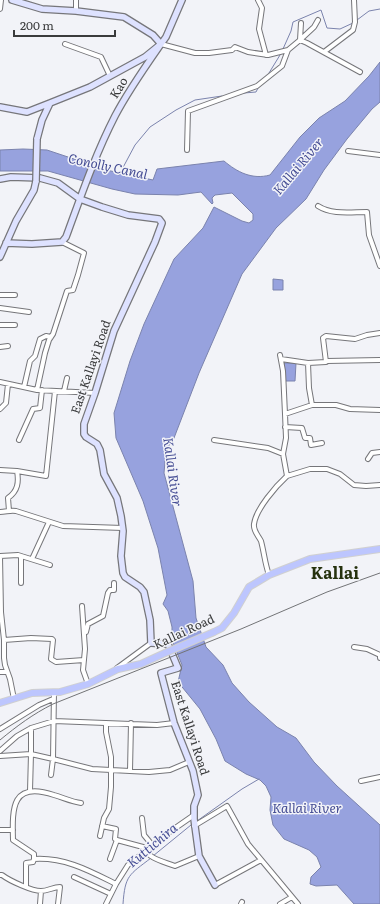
<svg xmlns="http://www.w3.org/2000/svg" width="380" height="904" viewBox="0 0 380 904" font-family="Literata,serif">
<style>
.water{fill:#97a2de;stroke:#7b83ad}
.lines{fill:none;stroke-linecap:round;stroke-linejoin:round}
.stream{stroke:#7b83ad;stroke-width:1}
.street-casing{stroke:#76767a;stroke-width:6}
.secondary-casing{stroke:#76767a;stroke-width:8}
.primary-casing{stroke:#d0d0d0;stroke-width:8}
.street{stroke:#fff;stroke-width:4}
.secondary{stroke:#dee2ff;stroke-width:5.5}
.primary{stroke:#bdc6fe;stroke-width:6}
.rail{stroke:#727376;stroke-width:1}
.secondary-bridge-casing{stroke:#76767a;stroke-width:8;stroke-linecap:butt}
.primary-bridge-casing{stroke:#d0d0d0;stroke-width:8;stroke-linecap:butt}
.secondary-bridge{stroke:#dee2ff;stroke-width:5.5}
.primary-bridge{stroke:#bdc6fe;stroke-width:6}
.labels{text-anchor:middle;stroke-width:3;stroke-linejoin:round;paint-order:stroke}
.street-label{font-size:12px;fill:#3a3b3c;stroke:#f2f3f8}
.water-label{font-size:13px;font-style:italic;fill:#434b93;stroke:#f2f3f8}
.district-label{font-size:16px;font-weight:bold;fill:#26320e;stroke:#f2f3f8}
</style>
<rect width="100%" height="100%" fill="#f2f3f8"/>
<path class="water" d="M380,62V102L372,109L347,139L324,170L306,199L276,228L242,274L199,373L174,438L166,450L164,473L193,581L196,618L206,647L223,665L232,683L249,702L277,727L296,738L314,762L337,786L380,825V904H354L337,885L316,886L310,884L311,877L321,867L317,857L309,850L284,839L273,825L270,810L271,797L266,786L260,780L246,774L225,761L216,739L200,709L178,682L182,665L172,640V627L168,611L163,604L167,595L158,548L143,501L116,438L114,413L130,361L144,324L174,259L203,228L214,207L242,221L249,223L253,220V214L232,193L215,195L212,198L213,203L212,204L201,192L178,195L135,194L112,189L48,171H0V150L23,149L47,150L80,161L97,168L153,180L157,169L224,161C237,172 252,180 270,175L300,137L319,118L345,101L369,76Z
M273,279L283,280V290H273Z
M284,363H296L295,381H284Z"/>
<g class="lines">
<path class="stream" d="M357,20L369,11L380,9
M283,49L291,31L293,22L321,10L327,28L340,29L353,23
M269,73L280,55
M244,93L256,92L258,88
M119,175L135,145L150,127L176,110L195,100L222,96
M197,821L242,789L259,779
M153,856L191,825
M123,904C125,875 129,875 151,858"/>
<g class="street-casing">
<path id="street" d="M258,0L262,8L259,29L266,55
M0,9L1,0
M76,11V0
M300,40L314,27L318,20
M300,40L301,23
M65,44L101,57L110,76
M161,44L195,53H209L232,50L235,47L248,52L268,55L288,50
M324,52L353,30L355,22L354,0
M187,150L188,111L257,86L282,66L288,50L300,40L307,43L360,72
M348,151L380,155
M318,206C332,215 350,212 367,212L369,235L380,266
M0,295H15
M0,308L29,312
M0,325H15
M0,347L8,346
M280,355L283,371L285,414
M281,359L308,363
M327,361L380,360
M0,382L37,390L95,393
M24,387L30,361L35,356L40,339L46,336L51,337
M37,390L45,353L49,340L53,334L67,291L73,290L78,275L84,253L62,242
M64,391L67,378
M312,405H336L350,409L380,410
M0,409L6,403L8,384
M285,427L302,428L305,438H310L311,445L322,443
M19,440L33,409L40,408L42,390
M214,440L268,448L283,454
M368,459L372,453L380,452
M0,470L17,471C19,482 18,491 8,498L9,511
M17,471L46,476L55,391
M287,476L310,469H327L340,474L354,485L366,486L380,485
M0,512C6,512 10,510 16,511L63,526L123,528
M0,556L1,612L4,640V658L5,665L10,679L14,699
M0,556L18,555L50,565
M32,559L49,522
M269,575C265,564 264,552 261,541C258,535 253,531 254,524C256,509 276,486 287,476L283,454L286,438L285,414L312,405L309,388L308,363L326,362L323,338L326,336L355,339L367,335L380,333
M21,583V556
M82,606L85,649L83,670L88,684
M86,632L88,624L103,616L108,593L110,590H114V583
M4,640L31,638L52,639L53,640L51,659L56,662L84,660
M354,647L367,649L380,655V658
M117,668L151,643
M0,672H7
M0,729L39,705L53,699
M0,751L17,736L31,728L54,721L157,725L174,723
M0,756L31,754V728
M130,771L131,723
M51,775L53,759L54,692
M361,781L380,777
M30,791L31,754L53,759L92,769L149,772L170,770L189,762
M142,818L144,835L153,846
M102,826L116,829L115,839L117,840
M194,826L227,806L248,844L298,904
M0,830H13
M100,836L104,818L109,809L111,787V757L106,732V723
M34,859V854L13,840C12,807 12,781 54,795C64,798 72,802 81,803
M110,859L117,840L143,847C149,859 162,861 175,866L199,856
M0,875H2C10,881 32,891 41,891C48,891 53,887 60,887L58,904
M74,877L111,894
M215,885L261,860
M26,886V863L33,862L34,859C65,857 90,871 116,884
M40,904L41,891
M106,904L116,884L128,865L171,831L194,815
M241,904L242,902
M280,904L292,897"/>
</g>
<g class="secondary-casing">
<path id="secondary" d="M0,107L27,112L50,103
M37,139L42,120L50,103L90,87L145,57L161,44L166,37L182,0
M0,179L11,177L40,178L58,183L80,199L102,207L128,215L159,219L162,223L155,242L114,331L95,393L84,424V434L86,437L97,444L100,450L104,474L117,498L121,516L123,531L121,556L123,573L125,577L140,587L144,592L150,620L151,643L168,644L178,668L161,673L174,723L193,771L198,795L194,806V819L199,856L215,885
M6,243L32,244L62,242L66,237C81,196 95,155 115,116C128,91 145,67 161,44L153,35L124,17L76,11L42,9L12,0
M0,257L16,221L34,190L36,181"/>
</g>
<g class="primary-casing">
<path id="primary" d="M214,632L222,628L234,613L249,587L269,575L310,559L380,549
M0,703L32,693L60,692L88,684L118,669L141,664L165,653"/>
</g>
<use href="#street" class="street"/>
<use href="#secondary" class="secondary"/>
<use href="#primary" class="primary"/>
<path class="rail" d="M0,740C17,726 33,714 53,704L241,629L327,592L380,573"/>
<g class="secondary-bridge-casing">
<path id="secondary-bridge" d="M36,181L37,139"/>
</g>
<g class="primary-bridge-casing">
<path id="primary-bridge" d="M165,653L214,632"/>
</g>
<use href="#secondary-bridge" class="secondary-bridge"/>
<use href="#primary-bridge" class="primary-bridge"/>
</g>
<g class="labels">
<g class="street-label">
<text transform="translate(119 88) rotate(-58)" y="4">Kao</text>
<text transform="translate(91 367) rotate(-71)" y="4">East Kallayi Road</text>
<text transform="translate(184 632) rotate(-25)" y="4">Kallai Road</text>
<text transform="translate(190 728) rotate(72)" y="4">East Kallayi Road</text>
</g>
<g class="water-label">
<text transform="translate(108 166) rotate(12)" y="5">Conolly Canal</text>
<text transform="translate(298 166) rotate(-50)" y="5">Kallai River</text>
<text transform="translate(173 472) rotate(82)" y="5">Kallai River</text>
<text x="307" y="813">Kallai River</text>
<text transform="translate(152 845) rotate(-40)" y="5">Kuttichira</text>
</g>
<g class="district-label">
<text x="335" y="579">Kallai</text>
</g>
</g>
<path d="M14 30v6h101v-6" fill="none" stroke="#3a3b3c" stroke-width="2"/>
<text x="20" y="30" font-size="12" fill="#3a3b3c" stroke="#f2f3f8" stroke-width="3" paint-order="stroke">200 m</text>
</svg>
